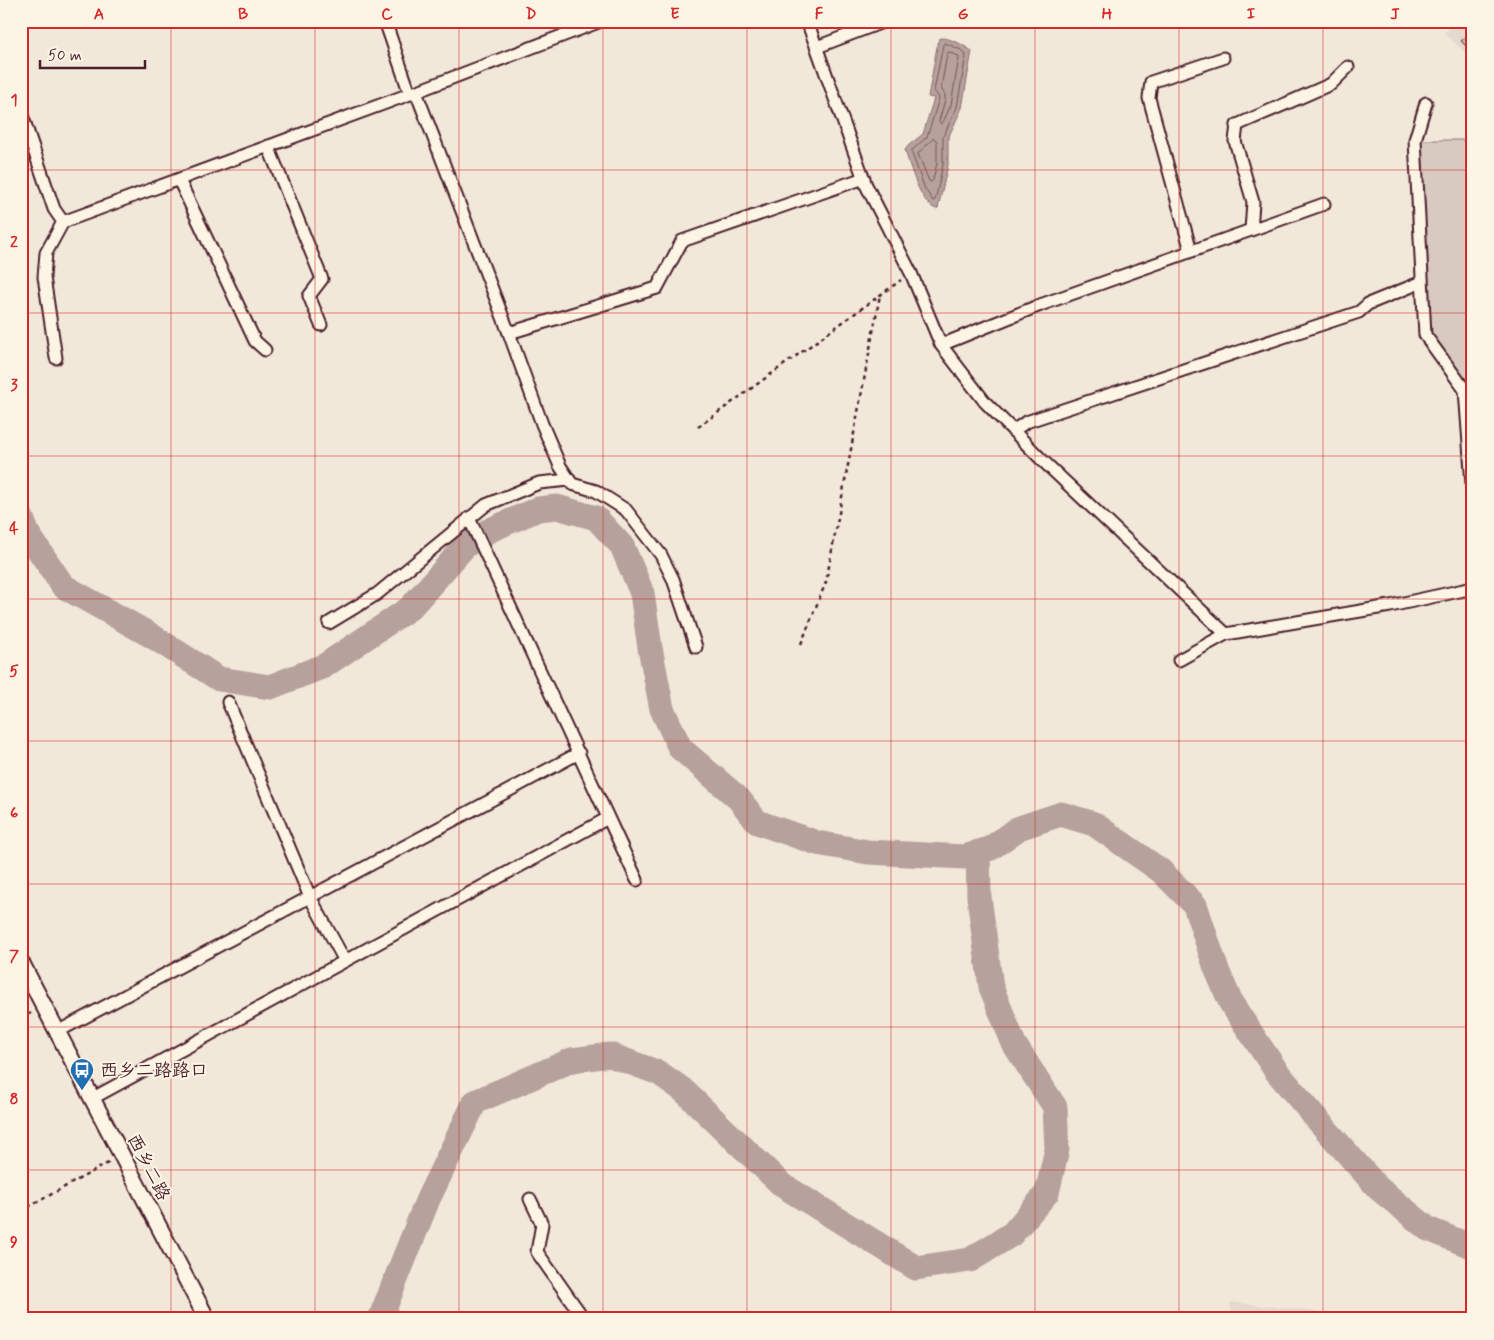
<svg xmlns="http://www.w3.org/2000/svg" width="1494" height="1340" viewBox="0 0 1494 1340" font-family="Mynerve,'LXGW WenKai TC',sans-serif">
<style>
.built{fill:#e4d9cd}
.green{fill:#d8cac0;stroke:#917476}
.water{fill:#b6a19c;stroke:#8b6d6f}
.lines{fill:none;stroke-linecap:round;stroke-linejoin:round}
.shore{stroke:#755358;stroke-width:1}
.river{stroke:#b6a19c;stroke-width:25}
.building{fill:#c7b6af;stroke:#4a1f2b}
.street-casing{stroke:#4a1f2b;stroke-width:15}
.secondary-casing{stroke:#4a1f2b;stroke-width:19}
.path{stroke:#4a1f2b;stroke-width:2.5;stroke-dasharray:4 4;stroke-linecap:butt}
.street{stroke:#fcf5e5;stroke-width:11}
.secondary{stroke:#fcf5e5;stroke-width:15}
.grid{fill:none;stroke:#d62828;stroke-width:1;stroke-opacity:0.55}
.labels{text-anchor:middle;stroke-width:4;stroke-linejoin:round;paint-order:stroke}
.poi-label{font-size:18px;fill:#4a1f2b;stroke:#fcf5e5;text-anchor:start}
.street-label{font-size:18px;fill:#4a1f2b;stroke:#fcf5e5}
.neatline{fill:none;stroke:#d62828;stroke-width:2}
.grid-label{font-size:16px;text-anchor:middle;font-weight:bold;fill:#d62828}
</style>
<rect width="100%" height="100%" fill="#f1e8da"/>
<filter id="ink" filterUnits="userSpaceOnUse"><feTurbulence type="fractalNoise" baseFrequency=".02" numOctaves="2"/><feDisplacementMap in="SourceGraphic" scale="10" xChannelSelector="R" yChannelSelector="G"/><feConvolveMatrix kernelMatrix="1 2 1 2 8 2 1 2 1" color-interpolation-filters="sRGB"/></filter>
<g filter="url(#ink)">
<path class="built" d="M1456,21H1473V60L1444,33Z
M1230,1302L1381,1319H1382H1231Z"/>
<path class="green" d="M1415,140H1473V402L1466,403L1465,390L1425,335Z"/>
<path class="water" d="M940,38C952,38 963,45 972,51L962,108L948,138V165L938,208L936,209C920,203 910,166 905,150L909,145L923,134L934,98L928,97L938,41Z"/>
<g class="lines">
<path class="shore" d="M945,43L961,50L966,55L957,107L943,137V164L936,197L935,200L933,201L925,189L911,151L927,137L939,99L938,96L934,91L943,45Z
M949,52L958,56L959,58L951,105L943,122L941,124L939,121L945,100V95L941,88L947,54Z
M933,139H935L937,141V163L933,180L931,182L929,181L918,154Z"/>
<path class="river" d="M21,516L28,534L63,586L152,636L219,679L270,687L324,666L410,608L465,546L488,531L538,509L557,507L596,518L622,546L642,593L650,648L662,709L680,748L739,799L757,822L817,843L868,852L965,857L991,848L1019,828L1061,814L1094,824L1161,871L1195,905L1216,968L1231,1003L1277,1072L1315,1117L1378,1188L1428,1229L1473,1247
M380,1319L428,1199L475,1102L572,1060L610,1055L659,1073L683,1090L782,1185L916,1268L970,1260L1012,1234L1047,1193L1057,1149L1055,1107L1014,1044L991,987L979,897L978,852"/>
</g>
<path class="building" d="M1473,30V53L1461,41Z"/>
<g class="lines">
<g class="street-casing">
<path id="street" d="M385,21L410,94
M807,21L866,185L911,273L941,345L985,402L1041,459L1226,634
M817,47L885,21
M416,92L509,333L657,288L682,241L864,178
M1426,103L1415,140L1425,335L1465,390L1473,498
M21,112L54,209L63,222L410,94L601,21
M268,146L322,279L309,296L321,325
M179,180L255,341L265,350
M1251,230L1253,202L1235,141L1237,125L1331,84L1348,67
M1191,251L1149,98L1151,82L1223,58
M509,333L542,424L560,466L572,484L596,491L626,510L661,555L673,579L696,647
M941,345L1043,304L1324,204
M56,358L44,277L46,253L63,222
M1013,431L1026,422L1359,312L1368,304L1422,282
M469,518L637,880
M329,623L377,594L486,505L539,483L569,480
M1179,660L1226,634L1390,606L1473,588
M228,702L310,897L345,961
M57,1032L579,753
M93,1098L608,818
M530,1199L542,1224L537,1252L584,1319"/>
</g>
<g class="secondary-casing">
<path id="secondary" d="M21,962L207,1319"/>
</g>
<path class="path" d="M698,427L901,280
M801,644L826,582L880,295
M21,1018L31,1013
M21,1211L110,1162"/>
<use href="#street" class="street"/>
<use href="#secondary" class="secondary"/>
</g>
</g>
<path class="grid" d="M171,21V1319M315,21V1319M459,21V1319M603,21V1319M747,21V1319M891,21V1319M1035,21V1319M1179,21V1319M1323,21V1319M21,170H1473M21,313H1473M21,456H1473M21,599H1473M21,741H1473M21,884H1473M21,1027H1473M21,1170H1473"/>
<defs>
<g id="bus-pin" transform="scale(1.25)"><path d="M0 17L-7.5 6A9.5 9.5 0 1 1 7.5 6Z" fill="#1f6fb2" stroke="#fcf5e5"/><path d="M-5-6H5V4H4V6H2V4H-2V6H-4V4H-5ZM-3.5-4V0h7V-4ZM-3.5 1.2v1.5H-2V1.2ZM2 1.2v1.5H3.5V1.2Z" fill="#fff"/></g>
</defs>
<g fill-rule="evenodd">
<use href="#bus-pin" x="82" y="1070"/>
</g>
<g class="labels">
<g class="poi-label">
<text x="100" y="1076">西乡二路路口</text>
</g>
<g class="street-label">
<text transform="translate(149 1167) rotate(63)" y="6">西乡二路</text>
</g>
</g>
<rect width="1494" height="1340" fill="none" stroke="#fcf5e5" stroke-width="55"/>
<path d="M40 60v8h105v-8" fill="none" stroke="#4a1f2b" stroke-width="2.5"/>
<text x="48" y="60" font-size="15" fill="#4a1f2b" stroke="#fcf5e5" stroke-width="4" paint-order="stroke">50 m</text>
<rect x="28" y="28" width="1438" height="1284" class="neatline"/>
<g class="grid-label">
<text x="99" y="19">A</text>
<text x="243" y="19">B</text>
<text x="387" y="19">C</text>
<text x="531" y="19">D</text>
<text x="675" y="19">E</text>
<text x="819" y="19">F</text>
<text x="963" y="19">G</text>
<text x="1107" y="19">H</text>
<text x="1251" y="19">I</text>
<text x="1395" y="19">J</text>
<text x="14" y="105">1</text>
<text x="14" y="247">2</text>
<text x="14" y="390">3</text>
<text x="14" y="533">4</text>
<text x="14" y="676">5</text>
<text x="14" y="818">6</text>
<text x="14" y="961">7</text>
<text x="14" y="1104">8</text>
<text x="14" y="1247">9</text>
</g>
</svg>
